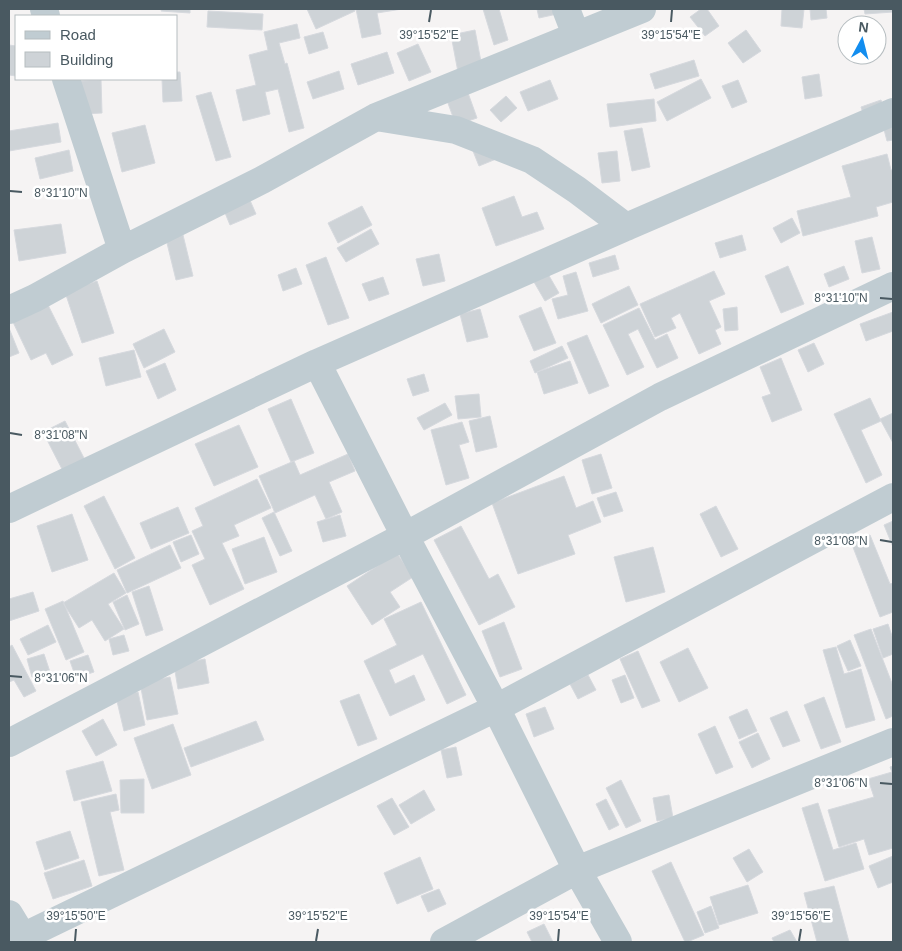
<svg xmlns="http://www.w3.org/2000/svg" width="902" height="951" viewBox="0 0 902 951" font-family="Helvetica,sans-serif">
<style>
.building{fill:#ced3d7;stroke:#d6d9de}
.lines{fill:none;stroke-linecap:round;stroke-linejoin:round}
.minor{stroke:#c0ccd2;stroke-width:28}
.ticks{fill:none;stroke:#495961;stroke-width:2}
.ticks-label{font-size:12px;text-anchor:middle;fill:#495961;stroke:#fff;stroke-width:5;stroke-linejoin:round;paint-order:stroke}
</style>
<rect width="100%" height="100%" fill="#f5f3f3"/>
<path class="building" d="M162,9H190V13L161,11Z
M307,9H354L355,11L316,29Z
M356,9H402L377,13L381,34L362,38Z
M483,9H499L508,40L494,45Z
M537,9H556L557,14L539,18Z
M701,9H707L719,26L705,36L690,17Z
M782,9H804L802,28L781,26Z
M810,9H826L827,18L811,20Z
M864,9H893V12L865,14Z
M208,11L263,14L262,30L207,27Z
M297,24L300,38L279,43L285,64L287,63L304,128L289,132L278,89L265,92L270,114L243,121L236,90L256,85L249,55L268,50L264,32Z
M475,30L482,67L458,72L451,35Z
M746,30L761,51L743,63L728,43Z
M323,32L328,48L309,54L304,37Z
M418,44L431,72L409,81L397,53Z
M9,45L16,46V76L9,75Z
M387,52L394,73L358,85L351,64Z
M694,60L699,76L655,89L650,74Z
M339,71L344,89L313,99L307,82Z
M176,72H180L182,101L163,102L162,79H176Z
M819,74L822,96L805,99L802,77Z
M463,79L477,118L456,125L442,87Z
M701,79L711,98L667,121L657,102Z
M101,80L102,113L83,114L81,81Z
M550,80L558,99L528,111L520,92Z
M738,80L747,102L732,108L722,86Z
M211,92L231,157L216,161L196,96Z
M506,96L517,108L501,122L490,110Z
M654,99L656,121L610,127L607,104Z
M881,100L885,112L865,119L861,107Z
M893,115V140L887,141L881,118Z
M58,123L61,142L9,151V131Z
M145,125L155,163L122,172L112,133Z
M642,128L650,167L632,171L624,131Z
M471,146L501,157L479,166Z
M69,150L73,171L40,179L35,158Z
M617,151L620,181L602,183L598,153Z
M887,154L891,170H893V202L876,207L878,216L803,236L797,211L851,197L842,166Z
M514,196L522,217L537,212L544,229L496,246L482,208Z
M249,198L256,214L230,225L223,208Z
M362,206L372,225L338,243L328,223Z
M792,218L800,233L781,243L773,228Z
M61,224L66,253L19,261L14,230Z
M371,229L379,244L346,262L337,248Z
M183,235L193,276L176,280L166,239Z
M742,235L746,250L720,258L715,243Z
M872,237L880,269L862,273L855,241Z
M439,254L445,281L423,286L416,259Z
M615,255L619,269L593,277L589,263Z
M326,257L349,318L328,325L306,265Z
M788,266L804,304L781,313L765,276Z
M844,266L849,279L829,287L824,274Z
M296,268L302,284L283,291L278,275Z
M714,271L725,294L709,301L721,327L715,330L721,344L699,354L680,313L671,318L676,328L655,337L640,304Z
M576,272L588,311L558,319L552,299L568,295L563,276Z
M548,274L559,293L545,301L534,282Z
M383,277L389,294L369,301L362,284Z
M97,281L114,333L82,343L65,292Z
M629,286L638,305L601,323L592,304Z
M47,303L73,355L52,365L46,353L31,360L12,320Z
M541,307L556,343L534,351L519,316Z
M737,307L738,330L725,331L723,309Z
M639,308L655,340L667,334L678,358L657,368L638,329L628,334L644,367L627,375L603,325Z
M480,309L488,337L467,342L460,314Z
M893,312V331L866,341L860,324Z
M9,328L19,353L9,357Z
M164,329L175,352L144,368L133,344Z
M587,335L609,386L589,394L567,343Z
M814,343L824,364L808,372L798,350Z
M562,346L568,358L535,373L530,361Z
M134,350L141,377L106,386L99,358Z
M781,358L802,410L772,422L762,397L771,394L760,367Z
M570,361L578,383L544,394L537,372Z
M165,363L176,390L158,399L146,371Z
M424,374L429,391L413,396L407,379Z
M479,394L481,417L458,419L455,396Z
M870,398L881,421L861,430L882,475L866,483L834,414Z
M291,399L314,453L291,462L268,409Z
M445,403L452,415L424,430L417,418Z
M893,413V443L880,419Z
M490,416L497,447L476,452L469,421Z
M65,421L86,462L64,473L43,432Z
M462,422L469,442L459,445L469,478L446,485L431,430Z
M239,425L258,467L214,486L195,444Z
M348,454L355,471L329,482L342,512L326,519L315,495L275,513L259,476L294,461L300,475Z
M601,454L612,488L592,494L582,460Z
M564,476L576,508L593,501L601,522L568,535L575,554L518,574L492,503Z
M257,479L271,508L234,525L239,536L222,543L244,589L210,605L192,565L205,559L192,531L203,526L195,508Z
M616,492L623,511L604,517L597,498Z
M104,496L135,558L115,569L84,506Z
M716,506L738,549L721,557L700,514Z
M178,507L189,533L151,549L140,523Z
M274,512L292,551L280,556L262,518Z
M72,514L88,560L52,572L37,526Z
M340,515L346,536L323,542L317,522Z
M893,521V547L884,525Z
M461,526L489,579L498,574L515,607L479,625L434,540Z
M191,535L199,554L181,562L173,542Z
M870,535L890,584L893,583V612L880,617L851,542Z
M264,537L277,572L245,584L232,549Z
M170,545L181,568L127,593L117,570Z
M653,547L665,592L626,602L614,557Z
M397,553L413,577L390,592L400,607L372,625L347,586Z
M114,573L126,593L108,604L124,629L105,641L92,620L79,628L63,603Z
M149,586L163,630L146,636L132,592Z
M33,592L39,611L9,621V599Z
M127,595L139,624L125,630L113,602Z
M63,601L84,652L66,660L45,609Z
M421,602L466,695L447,704L423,654L389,670L395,684L414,675L425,700L390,716L364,661L397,645L384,619Z
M504,622L522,669L500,677L482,631Z
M888,624L893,639V654L883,658L873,629Z
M48,625L56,642L28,655L20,639Z
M871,629L893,686V716L886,719L854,635Z
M124,635L129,651L113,655L109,639Z
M850,640L861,666L848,671L837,646Z
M12,645L36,691L24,697L14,680L9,682V647Z
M836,647L844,674L861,669L875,720L846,728L823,650Z
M688,648L708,688L679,702L660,662Z
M638,651L660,701L642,708L620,659Z
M44,654L50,672L32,677L27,659Z
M88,655L94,672L76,678L70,661Z
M205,659L209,683L178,689L174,665Z
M588,675L596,690L578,699L570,684Z
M625,675L634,698L621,703L612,680Z
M170,677L178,714L147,720L140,683Z
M138,692L145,725L124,731L116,697Z
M359,694L377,739L358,746L340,701Z
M824,697L841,742L821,749L804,705Z
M545,707L554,729L534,737L526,714Z
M747,709L757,731L739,739L729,717Z
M787,711L800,741L783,747L770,718Z
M103,719L117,745L96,756L82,731Z
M256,721L264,740L191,767L184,748Z
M173,724L191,775L152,789L134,738Z
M715,726L733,767L716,774L698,734Z
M758,733L770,759L752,768L739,742Z
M456,747L462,775L447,778L441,750Z
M103,761L112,791L74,801L66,771Z
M893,766V848L869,855L864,839L839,847L828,810L874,797L868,779L892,772L890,767Z
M144,779V813H121L120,780Z
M621,780L641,821L626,828L606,788Z
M424,790L435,810L411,824L399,805Z
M116,794L119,810L110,812L124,870L99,876L81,802Z
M669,795L673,818L657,821L653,798Z
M392,798L409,827L394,835L377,806Z
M606,799L619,825L609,830L596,804Z
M818,803L833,850L856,843L864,869L825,881L802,808Z
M70,831L79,858L45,870L36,842Z
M749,849L763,872L747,882L733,858Z
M893,856V882L878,888L869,866Z
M420,857L433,889L397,904L384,873Z
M84,860L92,886L53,899L44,873Z
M671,862L704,935L687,942H685L652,871Z
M748,885L758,913L719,925L710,897Z
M834,886L849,942H817L804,893Z
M439,889L446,904L428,912L421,896Z
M711,906L719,928L705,933L697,912Z
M544,924L553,942H532L527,932Z
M790,930L797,942H774L772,938Z"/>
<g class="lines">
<path class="minor" d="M44,9L46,16
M566,9L576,35
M66,79L122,250
M376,117L456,130L532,160L577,190L626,227
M9,310L35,298L122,250L262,180L376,117L642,9
M317,363L405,536L496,708L577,870L618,942
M9,509L317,363L626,227L893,112
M9,743L405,536L660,397L893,286
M9,914L26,942
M12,942L496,708L893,497
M444,942L577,870L893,742"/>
</g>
<path class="ticks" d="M429,22L431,10M671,22L672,10M10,191L22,192M880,298L892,299M10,433L22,435M880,540L892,542M10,676L22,677M880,783L892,784M75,941L76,929M316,941L318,929M558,941L559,929M799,941L801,929"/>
<g class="ticks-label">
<text x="429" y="39">39°15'52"E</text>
<text x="671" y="39">39°15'54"E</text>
<text x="61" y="197">8°31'10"N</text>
<text x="841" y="302">8°31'10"N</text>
<text x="61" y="439">8°31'08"N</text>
<text x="841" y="545">8°31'08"N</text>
<text x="61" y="682">8°31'06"N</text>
<text x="841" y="787">8°31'06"N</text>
<text x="76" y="920">39°15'50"E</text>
<text x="318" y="920">39°15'52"E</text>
<text x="559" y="920">39°15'54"E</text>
<text x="801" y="920">39°15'56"E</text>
</g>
<rect width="902" height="951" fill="none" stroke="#495961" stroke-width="20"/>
<rect x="15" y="15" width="162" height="65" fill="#ffffff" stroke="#b6bdc0"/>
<rect x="25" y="31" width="25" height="8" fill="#c0ccd2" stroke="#b6bdc0"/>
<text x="60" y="40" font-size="15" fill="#495961">Road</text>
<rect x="25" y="52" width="25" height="15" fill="#ced3d7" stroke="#b6bdc0"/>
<text x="60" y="65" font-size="15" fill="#495961">Building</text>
<g transform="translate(862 40) rotate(7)"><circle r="24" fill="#ffffff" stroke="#b6bdc0"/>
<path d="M0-4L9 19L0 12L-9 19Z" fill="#128def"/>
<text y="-8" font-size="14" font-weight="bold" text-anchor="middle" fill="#495961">N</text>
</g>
</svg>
